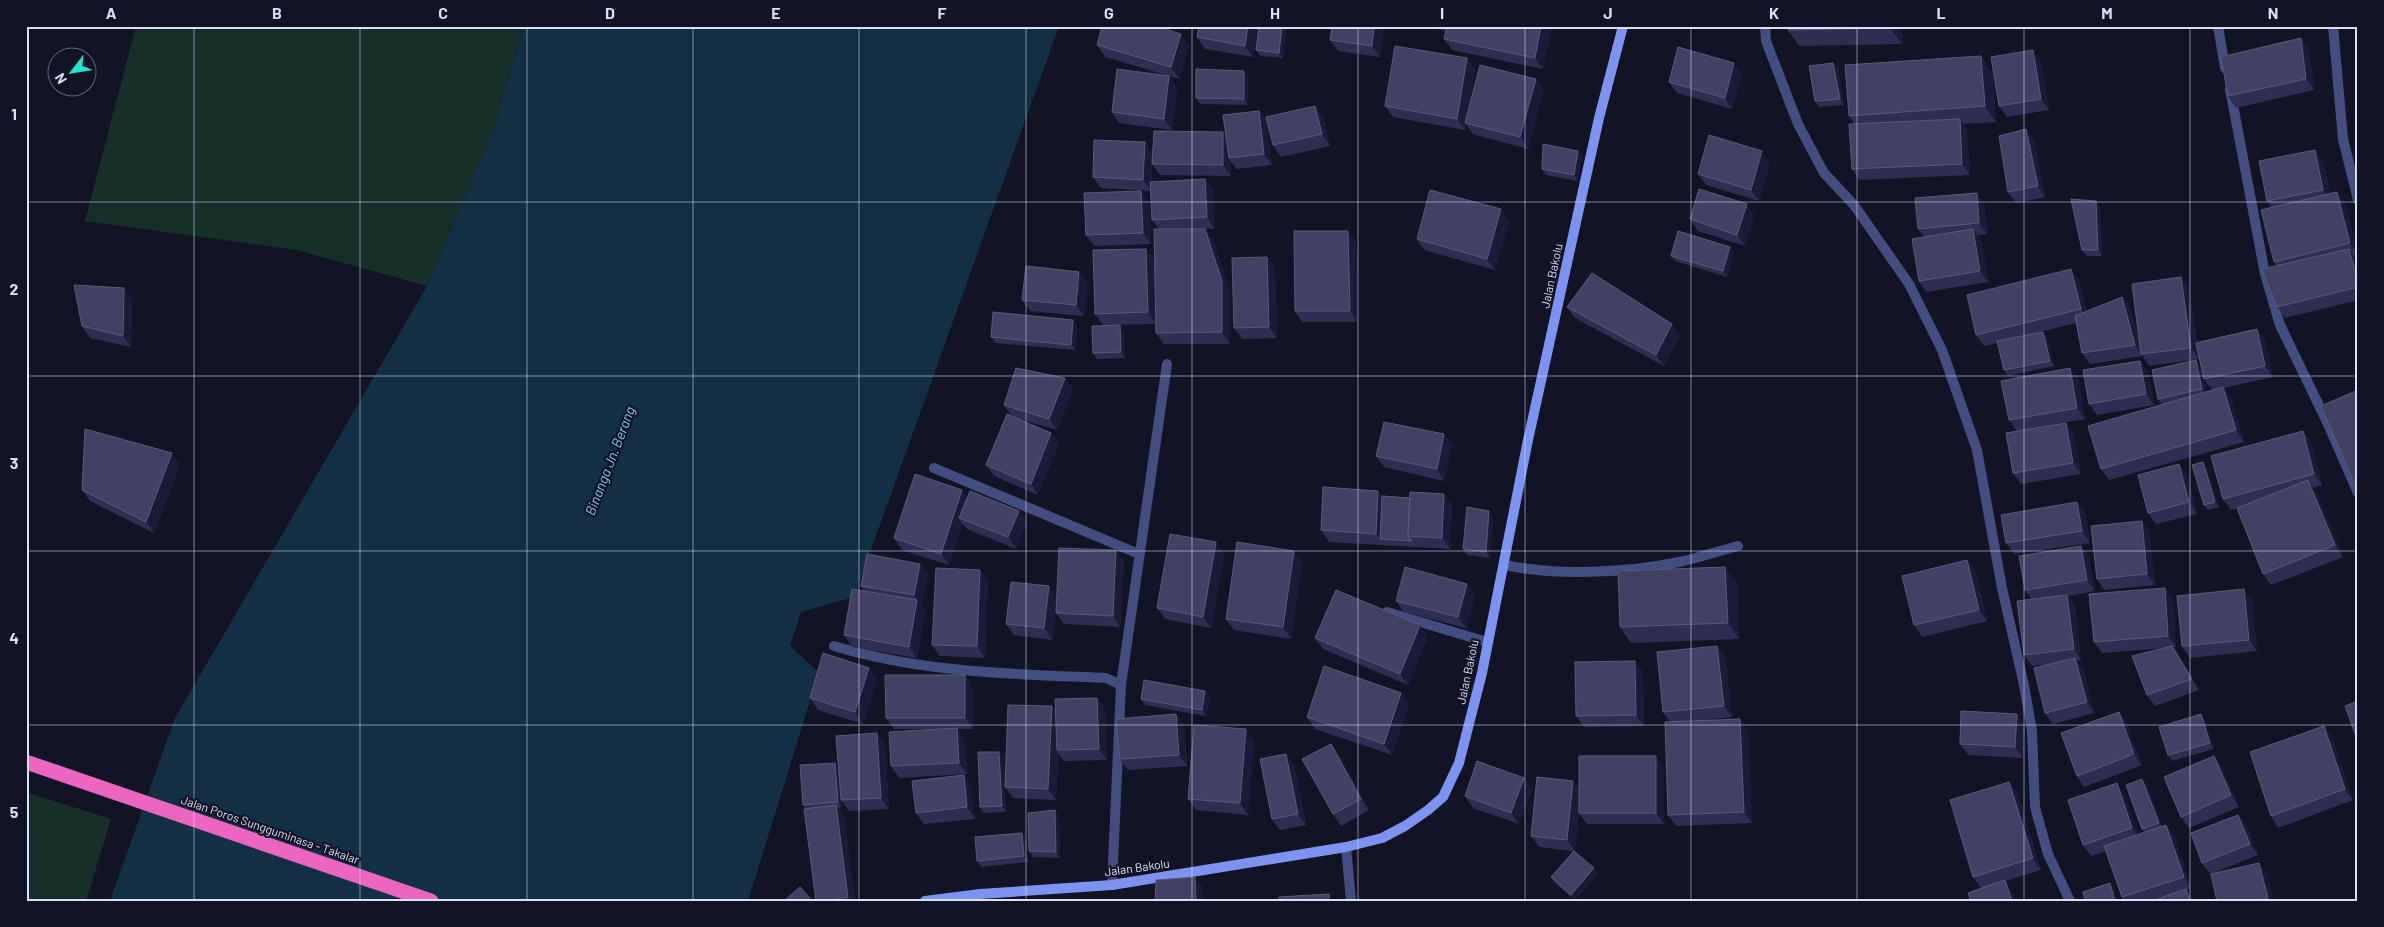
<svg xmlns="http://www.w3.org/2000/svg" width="2384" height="927" viewBox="0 0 2384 927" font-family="Barlow,sans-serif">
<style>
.green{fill:#162f29}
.water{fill:#132f44}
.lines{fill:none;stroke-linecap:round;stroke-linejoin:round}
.street{stroke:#434d7f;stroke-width:10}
.secondary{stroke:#7e92ef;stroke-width:10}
.highway{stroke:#ec65c1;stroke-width:15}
.wall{fill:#2e2e52}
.shaded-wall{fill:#1b1b39}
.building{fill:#414164;stroke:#595a7c}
.grid{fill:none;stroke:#dcdffb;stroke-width:1;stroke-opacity:0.55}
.labels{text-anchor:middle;stroke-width:4.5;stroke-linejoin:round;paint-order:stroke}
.street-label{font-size:12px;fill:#dcdffb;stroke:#131326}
.water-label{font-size:14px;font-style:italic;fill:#76cfee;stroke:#131326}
.neatline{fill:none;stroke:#dcdffb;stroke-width:2}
.grid-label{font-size:16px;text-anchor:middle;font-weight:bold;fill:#dcdffb}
</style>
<rect width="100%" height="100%" fill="#131326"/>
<path class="green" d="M136,26H524L492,133L427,286L297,250L85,221Z
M26,792L111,819L86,901H26Z"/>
<path class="water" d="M524,26H1059L854,597L801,612L790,646L819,672L748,901H110L175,718L427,286L492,133Z"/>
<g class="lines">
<path class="street" d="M1765,26L1766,41L1798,124L1824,173L1854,205L1909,284L1942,350L1977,450L2002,588L2024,685L2032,731L2035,807L2048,854L2070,901
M2218,26L2225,68
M2333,26L2343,139L2358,200
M2230,89L2265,274L2280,325L2328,424L2358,493
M934,468L1139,554
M1505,565C1557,576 1627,573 1679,562C1699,558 1718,551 1738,546
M1387,612L1487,642
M834,646C923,673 1014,674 1106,678L1121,685L1112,885
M1121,685L1167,364
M1346,847L1351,901"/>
<path class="secondary" d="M925,901L980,894L1112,885L1346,847L1382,838L1405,826L1428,810L1443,797L1459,763L1482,673L1528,440L1599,118L1623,26"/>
<path class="highway" d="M26,762L431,901"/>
</g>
<path class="wall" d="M1258,26L1253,57L1205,49L1197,37Z
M1286,26L1283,58L1260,56L1256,50Z
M1384,26L1380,57L1338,51L1330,40Z
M1422,26H1552L1543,69L1452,50L1444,39L1446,31Z
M1788,26H1901L1902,44L1799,46L1788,30Z
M1097,45H1189L1179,79L1169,76L1177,87L1172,130L1119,123L1112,112L1169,76L1105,57Z
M2309,49L2314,90L2236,108L2228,96Z
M1467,58L1475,70L1468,113L1536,79L1543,91L1528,149L1473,134L1466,124L1465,130L1393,117L1385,106Z
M2041,62L2049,110L2007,117L1999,106Z
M1833,63L1838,68L1844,105L1819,107L1815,101Z
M1992,72L1996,122L1963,124L1967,130L1970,175L1859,180L1852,169L1854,123L1849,116Z
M1742,75L1732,109L1677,93L1669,82Z
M1248,76V105L1200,104L1196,98Z
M1259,111L1267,122L1272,165L1237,169L1231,162V176L1160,175L1152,164L1226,136Z
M1323,117L1330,146L1281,157L1273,145Z
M2034,140L2045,197L2016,203L2008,192Z
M1145,142L1153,153L1151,182L1205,179L1213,191L1215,229H1205L1213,240L1230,292V344H1164L1156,333L1159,229L1152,220L1151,191L1101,188L1093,177Z
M2315,150L2323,161L2330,194L2345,203L2358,253V255L2354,256L2356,260L2358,265V300L2285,318L2277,307V266L2274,262L2272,208L2267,201Z
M1582,156L1578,181L1546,175L1542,169Z
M1770,163L1759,201L1706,185L1698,174Z
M1141,191L1149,202L1151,244L1094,246L1086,235Z
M1984,204L1987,234L1978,235L1981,240L1988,282L1926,292L1919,281L1924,237L1918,229Z
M2100,207L2102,256H2086L2082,250Z
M1754,215L1745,246L1698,231L1690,219Z
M1509,221L1495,270L1424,250L1417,239Z
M1348,231L1356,242L1357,322H1302L1295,311Z
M1146,249L1154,260L1156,324L1103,325L1095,314Z
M1734,253L1727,277L1675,261L1671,256Z
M1267,257L1275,269L1277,338L1242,339L1234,328Z
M2071,269L2079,281L2086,311L2122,297L2130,308L2141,351L2181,277L2189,288L2197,342L2257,329L2265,340L2273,377L2224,388L2231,399L2244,442L2109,480L2101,469L2168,403L2162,405L2158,399L2200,366L2206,392L2220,388L2212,390L2204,379L2199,359L2149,366L2142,355V356L2090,364L2082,353L2076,323L2040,332L2047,337L2054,366L2008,376L2004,370L1998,343L1984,346L1976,335Z
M1087,283L1084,316L1030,311L1022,300Z
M132,299L131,347L90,338L82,326Z
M1567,307L1680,335L1664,366L1575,318Z
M1073,320L1077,326L1075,350L995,343L991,337Z
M1124,331L1125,358L1097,359L1093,353Z
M2140,361L2148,372L2154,405L2097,415L2089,404Z
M2070,368L2078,379L2085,419L2017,431L2009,420Z
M1065,378L1073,389L1057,430L1013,417L1051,433L1059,444L1038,495L994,476L986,465L1012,416L1004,405Z
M2066,423L2074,435L2081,474L2021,484L2013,473Z
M2303,431L2311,443L2322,485L2314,488L2316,491L2343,557L2271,585L2263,574L2237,509L2231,510L2223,499Z
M1444,434L1452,445L1444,481L1384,467L1376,456Z
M180,464L154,533L90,501L82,490Z
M2207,468L2219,507L2208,510L2204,505Z
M2187,475L2197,514L2156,524L2148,513Z
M962,490L967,498L1027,522L1016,549L967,529L962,523L949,565L902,550L894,538Z
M1378,491L1382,496L1410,498L1444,494L1452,505L1450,549L1329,542L1321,530Z
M2077,502L2085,513L2090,543L2014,554L2006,543Z
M1493,517L1490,558L1467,555L1463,549Z
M2142,521L2149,532L2155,585L2104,590L2097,579Z
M2081,546L2089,557L2095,591L2068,596L2075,606L2081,660L2077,661L2083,669L2094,713L2053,724L2045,713L2052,664L2032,666L2024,655L2031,599L2025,590Z
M1116,550L1124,562L1120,627L1064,624L1056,613V606L1052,640L1014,635L1006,624L1056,596Z
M1224,554L1211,628L1165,619L1157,608Z
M1967,560L1975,571L1987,621L1922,637L1914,625Z
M1302,562L1291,639L1234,630L1226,619Z
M920,564L928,575L921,607L925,611L917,658L852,647L844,635L864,591L861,586Z
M988,581L985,658L940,656L932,645Z
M1737,583L1739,639L1631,643L1620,627Z
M2244,589L2252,600L2257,651L2190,658L2182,646Z
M1475,595L1466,628L1404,612L1396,601Z
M2173,600L2176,647H2173L2180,657L2199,690L2155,706L2147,695L2165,648L2102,653L2094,642Z
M1428,637L1408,685L1323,649L1315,638Z
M1717,646L1725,657L1732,717L1694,721L1748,730L1752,823L1676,826L1668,815L1670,722L1663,712Z
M1643,672L1644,726L1584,727L1576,716Z
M965,675L972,686L973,729H957L965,740L967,774L899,778L891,766L943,729H894L886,718Z
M877,679L863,724L818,710L810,698Z
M1210,697L1206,716L1145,705L1141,699Z
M1097,698L1105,709L1107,760L1064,761L1058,753L1056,800L1013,798L1005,787L1052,706L1055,711Z
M1409,704L1392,755L1315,729L1307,717Z
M2119,712L2126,723L2142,765L2084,787L2077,776Z
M1176,714L1184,726L1187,766L1128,770L1120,759Z
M2201,714L2205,720L2214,749L2172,761L2168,755Z
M2025,726L2023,758L1968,755L1960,744Z
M2324,726L2332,737L2353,800L2278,828L2271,816Z
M1254,741L1248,815L1196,810L1188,799Z
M885,744L889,809L849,811L842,801V807L838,808L844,817L855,901H816L806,809L803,805L839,768Z
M1331,744L1339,755L1369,810L1341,826L1333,814Z
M999,752L1003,758L1006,812L984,813L980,807Z
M1286,754L1294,765L1306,825L1280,830L1272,819Z
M1664,768V824H1587L1579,813L1575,851H1574L1598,874L1575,900L1555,883L1551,877L1573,851L1539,847L1531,836L1579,788Z
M2222,768L2239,807L2189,828L2181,817Z
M1524,778L1532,789L1519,824L1473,808L1465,796Z
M2009,782L2017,793L2041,870L2005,881L2012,891L2016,901H1971L1981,888L1973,877Z
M2147,784L2162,827L2166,825L2174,837L2191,888L2186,890L2194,901H2124L2122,897L2106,851L2091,856L2083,845L2124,794L2138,835L2145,833L2142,829Z
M971,787L975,819L924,824L916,813Z
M2238,815L2246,826L2258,855L2211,874L2259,863L2267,874L2274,901H2217L2211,874H2210L2202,863Z
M1059,816L1060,858L1033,857L1029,851Z
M1026,839L1028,862L982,867L977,861Z"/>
<path class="shaded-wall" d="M1248,26H1258L1253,57L1245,46Z
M1282,26H1286L1283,58L1279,53Z
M1374,26H1384L1380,57L1372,46Z
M1541,26H1552L1543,69L1535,58Z
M1890,26H1901L1902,44L1890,28Z
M1181,34L1189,45L1179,79L1171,67Z
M2301,38L2309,49L2314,90L2306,79Z
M2033,50L2041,62L2049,110L2041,99Z
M1981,56L1992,72L1996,122L1985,106Z
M1467,58L1475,70L1465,130L1457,119Z
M1734,63L1742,75L1732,109L1725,98Z
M1833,63L1838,68L1844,105L1840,99Z
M1244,71L1248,76V105L1244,99Z
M1169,76L1177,87L1172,130L1164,119Z
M1536,79L1543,91L1528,149L1520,137Z
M1315,106L1323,117L1330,146L1322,134Z
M1259,111L1267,122L1272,165L1264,154Z
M1960,119L1967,130L1970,175L1962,164Z
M2026,129L2034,140L2045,197L2038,186Z
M1223,132L1231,143L1229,158L1231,162V176L1223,165Z
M1145,142L1153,153L1151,191L1143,180Z
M2315,150L2323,161L2331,201L2323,190Z
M1578,151L1582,156L1578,181L1574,175Z
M1762,151L1770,163L1759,201L1751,190Z
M1205,179L1213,191L1215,229L1207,217Z
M1141,191L1149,202L1151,244L1143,233Z
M2337,192L2345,203L2358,254L2350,243Z
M1977,193L1984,204L1987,234L1979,223Z
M2096,201L2100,207L2102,256L2098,250Z
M1747,204L1754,215L1745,246L1737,235Z
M1501,209L1509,221L1495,270L1487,259Z
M1205,229L1213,240L1230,292V344L1222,332Z
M1973,229L1981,240L1988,282L1980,271Z
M1348,231L1356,242L1357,322L1350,311Z
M1730,247L1734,253L1727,277L1723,271Z
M1146,249L1154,260L1156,324L1148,312Z
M2349,249L2356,260L2358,265V281Z
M1267,257L1275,269L1277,338L1269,327Z
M2071,269L2079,281L2089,320L2081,309Z
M1079,272L1087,283L1084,316L1076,305Z
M2181,277L2189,288L2199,359L2191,348Z
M124,288L132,299L131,347L123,336Z
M2122,297L2130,308L2142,356L2135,345Z
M1073,320L1077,326L1075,350L1071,345Z
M1672,324L1680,335L1664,366L1656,355Z
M1120,325L1124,331L1125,358L1121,352Z
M2257,329L2265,340L2273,377L2265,366Z
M2043,332L2047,337L2054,366L2050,361Z
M2196,360L2200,366L2207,395L2202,389Z
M2140,361L2148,372L2154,405L2146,394Z
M2070,368L2078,379L2085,419L2077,408Z
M1065,378L1073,389L1057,430L1049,419Z
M2223,387L2231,399L2244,442L2236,430Z
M2066,423L2074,435L2081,474L2073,463Z
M2303,431L2311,443L2322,485L2314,474Z
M1051,433L1059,444L1038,495L1031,484Z
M1444,434L1452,445L1444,481L1437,469Z
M172,453L180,464L154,533L146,522Z
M2203,462L2207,468L2219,507L2215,502Z
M2179,464L2187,475L2197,514L2189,502Z
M2308,480L2316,491L2343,557L2335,545Z
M962,490L969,501L959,518L962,523L949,565L941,554Z
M1378,491L1386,502L1380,539L1376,534Z
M1444,494L1452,505L1450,549L1442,538Z
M2077,502L2085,513L2090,543L2082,531Z
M1019,511L1027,522L1016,549L1008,537Z
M1489,511L1493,517L1490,558L1486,552Z
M2142,521L2149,532L2155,585L2147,574Z
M1216,542L1224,554L1211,628L1203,617Z
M2081,546L2089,557L2095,591L2087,580Z
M1116,550L1124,562L1120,627L1113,616Z
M1294,551L1302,562L1291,639L1283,627Z
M1967,560L1975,571L1987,621L1979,610Z
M920,564L928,575L922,607L914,595Z
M1725,567L1737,583L1739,639L1728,623Z
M980,570L988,581L985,658L977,646Z
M1467,584L1475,595L1466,628L1458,617Z
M1049,586L1057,597L1052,640L1044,628Z
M2165,588L2173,600L2176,647L2168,636Z
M2244,589L2252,600L2257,651L2249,640Z
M2067,595L2075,606L2081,660L2074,649Z
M917,600L925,611L917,658L909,647Z
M1420,625L1428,637L1408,685L1400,674Z
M1717,646L1725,657L1732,717L1724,706Z
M2172,646L2180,657L2199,690L2192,679Z
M2075,658L2083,669L2094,713L2087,702Z
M1635,661L1643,672L1644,726L1636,715Z
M869,668L877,679L863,724L855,712Z
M965,675L972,686L973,729L965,718Z
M1205,691L1210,697L1206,716L1202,710Z
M1401,693L1409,704L1392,755L1384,744Z
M1097,698L1105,709L1107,760L1099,749Z
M1052,706L1060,718L1057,750L1058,753L1056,800L1048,789Z
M2119,712L2126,723L2142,765L2134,754Z
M1176,714L1184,726L1187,766L1179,755Z
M2017,714L2025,726L2023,758L2015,747Z
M2201,714L2205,720L2214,749L2210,743Z
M1740,719L1748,730L1752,823L1744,812Z
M2324,726L2332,737L2353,800L2345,789Z
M957,728L965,740L967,774L959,763Z
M1246,729L1254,741L1248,815L1240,803Z
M877,733L885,744L889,809L881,798Z
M1331,744L1339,755L1369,810L1361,799Z
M999,752L1003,758L1006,812L1002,806Z
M1286,754L1294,765L1306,825L1298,814Z
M1656,756L1664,768V824L1656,813Z
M2214,756L2222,768L2239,807L2231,795Z
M835,763L839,769L841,800L842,801V807L838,802Z
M964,775L971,787L975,819L967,807Z
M1524,778L1532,789L1519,824L1511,813Z
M2142,779L2147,784L2163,828L2159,823Z
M1573,781L1581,792L1575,851L1567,840Z
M2009,782L2017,793L2041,870L2033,858Z
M2117,783L2124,794L2140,840L2132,828Z
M836,805L844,817L855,901H850L848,897Z
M1055,810L1059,816L1060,858L1056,852Z
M2238,815L2246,826L2258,855L2250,844Z
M2166,825L2174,837L2191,888L2184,877Z
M1022,833L1026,839L1028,862L1024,856Z
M2259,863L2267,874L2274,901H2270L2268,898Z
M1594,868L1598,874L1575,900L1571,895Z
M1195,877L1203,888L1204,901H1196Z
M2005,880L2012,891L2016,901H2012Z
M2110,883L2114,889L2117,901H2115Z
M2186,889L2194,900V901H2190Z
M1329,894L1333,901H1329Z"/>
<path class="building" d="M1102,26H1155L1181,34L1171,67L1097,45Z
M1199,26H1248L1245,46L1197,37Z
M1259,26H1282L1279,53L1256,50Z
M1332,26H1374L1372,46L1330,40Z
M1447,26H1541L1535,58L1444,39Z
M1788,26H1890V28L1788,30Z
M2301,38L2306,79L2228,96L2221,57Z
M1395,46L1467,58L1457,119L1385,106Z
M1678,47L1734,63L1725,98L1669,82Z
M2033,50L2041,99L1999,106L1991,57Z
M1981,56L1985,106L1849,116L1845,65Z
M1833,63L1840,99L1815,101L1809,66Z
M1480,65L1536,79L1520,137L1465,123Z
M1117,69L1169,76L1164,119L1112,112Z
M1196,69L1244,71V99L1196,98Z
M1315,106L1322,134L1273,145L1266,117Z
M1259,111L1264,154L1229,158L1223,115Z
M1960,119L1962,164L1852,169L1849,124Z
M2026,129L2038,186L2008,192L1999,136Z
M1154,131L1223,132V165L1152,164Z
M1709,135L1762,151L1751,190L1698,174Z
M1094,140L1145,142L1143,180L1093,177Z
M1543,144L1578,151L1574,175L1542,169Z
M2315,150L2323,190L2267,201L2259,161Z
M1205,179L1207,217L1152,220L1150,182Z
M1699,189L1747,204L1737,235L1690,219Z
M1430,190L1501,209L1487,259L1417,239Z
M1141,191L1143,233L1086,235L1084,193Z
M2337,192L2350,243L2274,262L2261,210Z
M1977,193L1979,223L1918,229L1915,198Z
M2071,199L2096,201L2098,250H2082Z
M1154,229H1205L1222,281V332L1156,333Z
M1973,229L1980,271L1919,281L1912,239Z
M1294,231H1348L1350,311H1295Z
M1678,231L1730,247L1723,271L1671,256Z
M1146,249L1148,312L1095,314L1093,250Z
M2349,249L2358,281V287L2277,307L2262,269Z
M1267,257L1269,327L1234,328L1232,258Z
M1026,266L1079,272L1076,305L1022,300Z
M2071,269L2081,309L1976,335L1967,295Z
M1592,273L1672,324L1656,355L1567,307Z
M2181,277L2191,348L2141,354L2132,284Z
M74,285L124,288L123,336L82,326Z
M2122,297L2135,345L2082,353L2075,316Z
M993,312L1073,320L1071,345L991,337Z
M1120,325L1121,352L1093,353L1092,326Z
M2257,329L2265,366L2204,379L2196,343Z
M2043,332L2050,361L2004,370L1997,341Z
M2196,360L2202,389L2158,399L2152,370Z
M2140,361L2146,394L2089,404L2083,370Z
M1016,368L1065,378L1049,419L1004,405Z
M2070,368L2077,408L2009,420L2001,381Z
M2223,387L2236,430L2101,469L2088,426Z
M2358,390V492L2321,406Z
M1007,414L1051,433L1031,484L986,465Z
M1384,422L1444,434L1437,469L1376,456Z
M2066,423L2073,463L2013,473L2006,433Z
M85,429L172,453L146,522L82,490Z
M2303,431L2314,474L2223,499L2211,456Z
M2203,462L2215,502L2204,505L2192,465Z
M2179,464L2189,502L2148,513L2138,475Z
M915,474L962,490L941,554L894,538Z
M2308,480L2335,545L2263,574L2237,508Z
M1323,487L1378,491L1376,534L1321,530Z
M970,491L1019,511L1008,537L959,518Z
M1410,492L1444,494L1442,538L1408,536Z
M1382,496L1410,498L1408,536L1412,541L1380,539Z
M2077,502L2082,531L2006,543L2001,515Z
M1467,507L1489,511L1486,552L1463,549Z
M2142,521L2147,574L2097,579L2091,526Z
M1170,534L1216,542L1203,617L1157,608Z
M1237,542L1294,551L1283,627L1226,619Z
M2081,546L2087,580L2025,590L2019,556Z
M1059,548L1116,550L1113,616L1056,613Z
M867,554L920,564L914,595L861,586Z
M1967,560L1979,610L1914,625L1902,576Z
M1405,567L1467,584L1458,617L1396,601Z
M1725,567L1728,623L1620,627L1618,571Z
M936,568L980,570L977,646L932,645Z
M1011,582L1049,586L1044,628L1006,624Z
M2165,588L2168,636L2094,642L2089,594Z
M852,589L917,600L909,647L844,635Z
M2244,589L2249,640L2182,646L2177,596Z
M1336,590L1420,625L1400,674L1315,638Z
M2067,595L2074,649L2024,655L2017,601Z
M1717,646L1724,706L1663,712L1657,652Z
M2172,646L2192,679L2147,695L2132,656Z
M823,653L869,668L855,712L810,698Z
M2075,658L2087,702L2045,713L2034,668Z
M1635,661L1636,715L1576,716L1575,662Z
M1324,666L1401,693L1384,744L1307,717Z
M885,675H965V718H886Z
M1144,680L1205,691L1202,710L1141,699Z
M1097,698L1099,749L1057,750L1055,699Z
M2358,701V742L2345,706Z
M1008,705L1052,706L1048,789L1005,787Z
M1961,711L2017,714L2015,747L1960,744Z
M2119,712L2134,754L2077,776L2061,733Z
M1176,714L1179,755L1120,759L1116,719Z
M2201,714L2210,743L2168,755L2159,727Z
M1740,719L1744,812L1668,815L1665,722Z
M1194,725L1246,729L1240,803L1188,799Z
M2324,726L2345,789L2271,816L2250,752Z
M957,728L959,763L891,766L889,732Z
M877,733L881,798L841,800L836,736Z
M1331,744L1361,799L1333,814L1302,759Z
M978,752H999L1002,806L980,807Z
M1286,754L1298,814L1272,819L1260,759Z
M1579,756H1656V813H1579Z
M2214,756L2231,795L2181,817L2164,777Z
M1477,761L1524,778L1511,813L1465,796Z
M835,763L838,802L803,805L800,765Z
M964,775L967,807L916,813L912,781Z
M1537,777L1573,781L1567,840L1531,836Z
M2142,779L2159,823L2142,829L2126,785Z
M2009,782L2033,858L1973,877L1950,800Z
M2117,783L2132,828L2083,845L2068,800Z
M836,805L848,897L823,901H816L804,809Z
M1055,810L1056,852L1029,851L1028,813Z
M2238,815L2250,844L2202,863L2191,833Z
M2166,825L2184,877L2122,897L2104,846Z
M1022,833L1024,856L977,861L975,837Z
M1574,851L1594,868L1571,895L1551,877Z
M2259,863L2268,898L2254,901H2217L2211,874Z
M1195,877L1196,901H1155L1156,880Z
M2005,880L2012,901H1971L1968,893Z
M2110,883L2115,901H2085L2083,892Z
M800,887L812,901H784Z
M2186,889L2190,901H2152Z
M1329,894V901H1279V897Z"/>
<path class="grid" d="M194,26V901M360,26V901M527,26V901M693,26V901M859,26V901M1026,26V901M1192,26V901M1358,26V901M1525,26V901M1691,26V901M1857,26V901M2024,26V901M2190,26V901M26,202H2358M26,376H2358M26,551H2358M26,725H2358"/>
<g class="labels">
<g class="street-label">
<text transform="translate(1552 276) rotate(-78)" y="4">Jalan Bakolu</text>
<text transform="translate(1468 672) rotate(-78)" y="4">Jalan Bakolu</text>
<text transform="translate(270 830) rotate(19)" y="4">Jalan Poros Sungguminasa - Takalar</text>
<text transform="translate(1137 868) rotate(-8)" y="4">Jalan Bakolu</text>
</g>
<g class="water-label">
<text transform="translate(610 461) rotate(-69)" y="5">Binanga Jn. Berang</text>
</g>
</g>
<rect width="2384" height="927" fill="none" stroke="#131326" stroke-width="55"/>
<g transform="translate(72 72) rotate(239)"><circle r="24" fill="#131326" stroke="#63657b"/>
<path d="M0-4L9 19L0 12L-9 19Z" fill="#1fe4d0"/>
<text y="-8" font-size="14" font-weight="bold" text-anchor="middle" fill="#dcdffb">N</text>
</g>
<rect x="28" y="28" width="2328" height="872" class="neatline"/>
<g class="grid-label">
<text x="111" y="19">A</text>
<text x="277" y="19">B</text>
<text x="443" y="19">C</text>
<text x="610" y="19">D</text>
<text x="776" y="19">E</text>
<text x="942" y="19">F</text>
<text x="1109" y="19">G</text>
<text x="1275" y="19">H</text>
<text x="1442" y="19">I</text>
<text x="1608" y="19">J</text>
<text x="1774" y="19">K</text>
<text x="1941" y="19">L</text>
<text x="2107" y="19">M</text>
<text x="2273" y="19">N</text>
<text x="14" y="120">1</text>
<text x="14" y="295">2</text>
<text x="14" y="469">3</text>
<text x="14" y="644">4</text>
<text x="14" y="818">5</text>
</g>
</svg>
